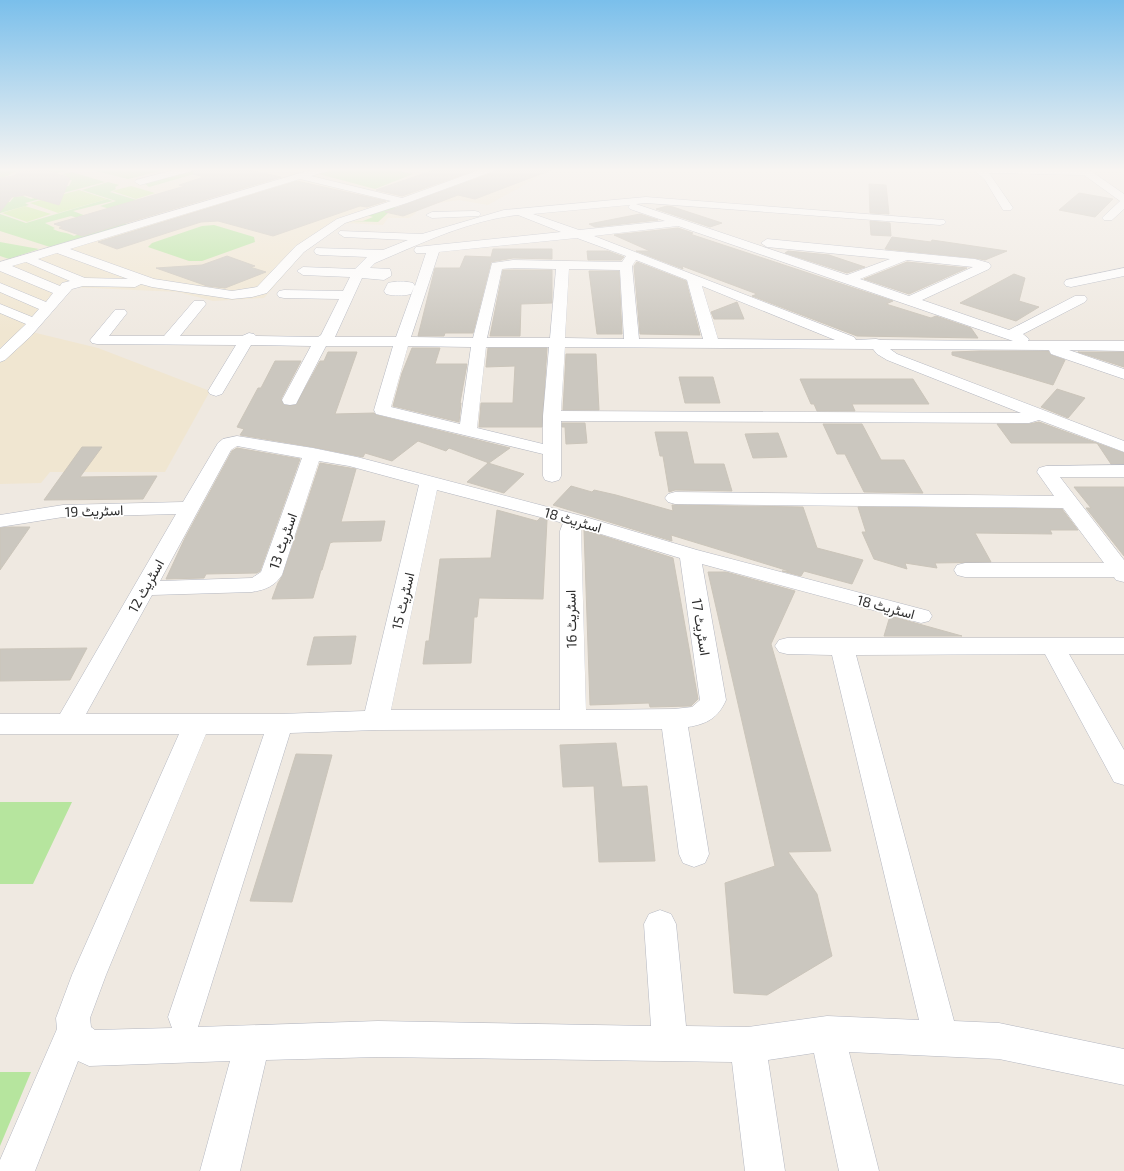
<svg xmlns="http://www.w3.org/2000/svg" width="1124" height="1171" viewBox="0 0 1124 1171" font-family="'Exo 2',Vazirmatn,sans-serif">
<style>
.education{fill:#f0e6d1}
.green{fill:#b6e59e}
.pitch{fill:#c9ec9a}
.building{fill:#cbc7bf;stroke:#cbc5ba}
.lines{fill:none;stroke-linecap:round;stroke-linejoin:round}
.minor-casing{stroke:#b4b7c1;stroke-width:1}
.minor{fill:#fff;fill-rule:evenodd}
.labels{text-anchor:middle;stroke-width:3.5;stroke-linejoin:round;paint-order:stroke}
.street-label{font-size:14px;fill:#2e2e2e;stroke:#fff}
</style>
<rect width="100%" height="100%" fill="#efe9e1"/>
<path class="education" d="M0,169H553L488,205L459,200L427,205L417,210L415,214L409,218H388L383,225L344,223L306,250L264,298L213,301L178,292L70,287L32,332L98,348L210,391L165,472H50L41,483L0,484Z"/>
<path class="green" d="M0,169H60L69,171L42,175L38,170C31,170 24,170 18,171C11,172 8,178 0,177Z
M87,169H168L128,179Z
M196,169L205,171L149,187L144,183Z
M336,169H399L396,170L413,174L375,189L319,174Z
M72,172L105,182L25,203L29,205L0,213V203L10,202L14,197L23,196L31,199L52,193L50,188L69,186L72,180L56,181L54,179L67,176L62,174Z
M108,182L119,185L115,187L116,189L110,192L137,200L110,209L100,206L116,201L82,190Z
M107,199L113,201L73,211L86,216L78,218L71,216L45,223L55,228L53,229C60,233 67,232 74,236L79,234L82,236L103,230L120,221L129,225L50,247L0,231V214L26,223Z
M391,206L399,209L388,213L378,222L351,221H363L373,217L367,215Z
M214,225L254,237L255,242L202,261H189L148,247L152,243L202,226Z
M0,242L39,249L9,259L0,256Z
M0,802H72L33,884H0Z
M0,1072H31L0,1146Z"/>
<path class="pitch" d="M131,186L155,193L136,199L112,191Z
M79,190L107,199L58,213L30,203Z
M25,206L51,214L27,222L2,213Z"/>
<path class="building" d="M194,169H245L281,177L82,236L59,228L63,227L54,224L185,186L179,185L204,177L193,174Z
M437,169H479L402,196L376,190Z
M496,169L551,170L475,199L458,195L403,216L385,212L495,172Z
M46,170L70,178L59,205L25,195L12,197L0,212V178L14,176L18,172Z
M297,181L386,201L367,207L360,206L273,236L218,221L201,222L117,249L98,242Z
M869,184L886,185L889,214L870,213Z
M1079,193L1113,199L1095,217L1059,210Z
M667,206L673,207L722,223L710,227L656,209Z
M640,214L658,220L595,227L589,224Z
M870,221L890,223L891,236L871,235Z
M678,228L693,233L690,234L893,301L886,304L931,318L936,316L971,328L978,338L857,336L752,296L757,294L682,266L683,269L636,251H650L614,235Z
M892,237L931,242L932,240L1007,251L985,260L975,258L885,249Z
M493,249H552V259L513,258L491,262L473,333H445L444,336H418L435,268H460L465,256L491,257Z
M587,251H608L624,257L621,260H588Z
M788,251L829,255L865,267L847,273L785,253Z
M227,256L255,266L250,267L266,272L225,288L207,286L156,268L202,265Z
M637,262L686,281L700,335L640,334L634,266Z
M907,262L967,268L909,294L864,279Z
M503,270H552V303L521,304L520,336H490Z
M589,271H619L622,334H597Z
M1014,274L1025,278L1019,301L1039,307L1016,321L960,303Z
M737,302L744,319H714L711,312Z
M412,348H440L435,364H467L460,403H461L459,422L393,406L402,373Z
M488,348H547L542,427H479L481,403H513L515,366L486,367Z
M980,351H1048L1051,355L1065,360L1053,385L952,355V352Z
M328,352H357L335,414L374,413L376,415L510,448L489,463L449,448L446,451L418,441L392,461L365,453L363,457L313,447L240,435L244,429L237,427L258,388H261L275,361H301L281,399L284,405H296L320,361H324Z
M1078,352H1124V367Z
M566,354H596L599,410H563Z
M679,377H713L720,403H685Z
M800,379H913L929,404H852L855,411H817L814,404H811Z
M1057,389L1085,398L1068,418L1041,407Z
M1039,422L1124,453V464H1111L1097,443H1011L997,424H1029Z
M562,423H585L587,443L566,444L565,427H562Z
M823,424H862L881,460H904L923,493L864,492L845,454H837Z
M655,432H687L694,464H724L732,491L675,490L669,492L663,456H660Z
M778,433L787,457L753,458L745,434Z
M82,447H102L80,477L157,476L143,499L44,500Z
M237,448L300,459L260,571L257,573L206,574L204,578L166,579L185,538L232,451Z
M320,463L356,469L341,522L385,521L381,541L333,542L330,543L322,570H321L313,598L272,599L278,583L283,575Z
M488,463L524,474L504,493L467,482Z
M571,486L592,492L594,490L616,495L673,511L672,505L803,507L817,548L863,560L852,584L804,571L801,576L782,571H789L671,535L672,541L553,505Z
M1074,487H1124V556L1086,508H1091Z
M858,507L1062,509L1078,530H1050L1052,534L975,533L991,562L935,563L937,568L905,563L907,569L874,559L862,532H866Z
M497,510L537,521L540,518L547,520L543,599L479,598L477,617H474L471,663L423,664L426,641H429L440,559L491,558Z
M9,527H30L0,570V528Z
M584,530L673,558L698,699L691,706L650,707L649,703L590,705Z
M708,572H726L795,591L771,644L831,851L788,852L817,894L832,956L767,995L734,993L725,883L775,866Z
M890,616L962,636H884Z
M356,636L351,664L307,665L314,637Z
M87,648L70,680L0,681V649Z
M616,743L622,787L647,786L655,861L599,862L594,786L563,787L560,745Z
M296,754L332,755L292,902L250,901Z"/>
<g class="lines">
<g class="minor-casing">
<path id="minor" d="M178,169H193L192,171L140,185L135,182L136,180Z
M314,169H328L327,171L311,176L402,198L482,169H495L494,171L407,203L345,223L304,252L267,293L252,297L232,299L152,287L141,284L135,287L83,286L72,289L31,336L5,360L0,362V349L26,324L0,313V304L32,317L39,309L0,292V283L46,302L53,293L0,271V262ZM300,179L391,201L337,219L296,246L257,287L232,291L154,279L70,249ZM57,253L128,279L85,278L38,259ZM26,262L70,281L62,283L60,286L12,266Z
M973,169H1088L1124,194V209L1112,220H1104L1102,218L1104,216L1120,201L1084,175L989,173L1013,208L1011,210H1003L985,180Z
M646,197L944,220L946,222L944,224L940,225L646,203L636,204L847,275L890,259L767,247L761,243L767,239L975,259L989,263L991,266L989,269L922,300L1009,330L1075,296H1085L1087,299L1085,302L1023,334L1029,339L1028,341H1124V351L1069,350L1124,369V379L1051,354L1049,350L890,349L897,354L1124,441V452L1039,420L1029,423L561,421V476L559,480L552,482L545,480L543,476V454L376,414L374,410L393,346H326L298,400L296,404L290,405L284,404L282,400L311,346L251,345L222,394L216,396L210,394L208,391L236,345L97,344L92,343L90,340L115,310H125L127,313L109,336H164L194,301H204L206,304L180,336H242L249,333L254,334L256,336L318,337L321,335L339,299L284,298L279,297L277,294L279,291L284,290L343,291L350,277L303,275L297,271L303,267L355,269L367,257L320,255L316,254L314,251L316,248L383,250L408,240L344,237L338,233L340,231L422,234L504,210ZM630,205L628,207L630,209L665,221L579,230L533,214ZM518,215L561,232L416,247L414,250L416,253H426L415,286L413,283C405,281 396,281 388,283L384,291L386,294C394,296 403,296 411,294L414,287L396,337H335L362,278L384,280L391,276V272L390,269L370,268L375,263C420,244 469,220 518,215ZM678,226L1013,341L881,340L876,339L856,340L854,337L594,236ZM577,238L626,256L622,262L513,260L492,263L473,338L411,337L439,252ZM636,260L687,280L703,339H639L632,266ZM907,260L973,267L909,296L860,279ZM513,268L556,269L550,338H487L502,269ZM569,269L620,270L624,339L565,338ZM702,286L835,340L718,339ZM408,346L471,347L460,424L391,407ZM486,347H549L543,416V444L477,428ZM565,347L873,349L877,354L887,360L1021,413L561,411Z
M475,211L479,212L481,214L479,216L432,218L426,215L432,212Z
M1124,268V276L1071,287L1066,286L1064,283L1066,280Z
M237,436L313,448L357,457L582,516L697,550L929,611L932,616L929,621L921,623L702,564L726,700C718,718 707,724 688,727L709,854L705,863L694,867L683,863L679,854L662,729L376,730L290,733L198,1027L378,1021L651,1026L644,924L649,914L660,910L671,914L676,924L686,1026L748,1027L827,1016L919,1020L832,655L787,654L779,652L775,646L779,640L787,638H1124V654H1069L1124,750V785L1114,782L1045,654L856,655L954,1021L999,1023L1124,1049V1085L999,1059L849,1052L879,1171H839L814,1053L768,1060L785,1171H745L732,1062L378,1057L266,1060L240,1171H200L230,1061L89,1066L78,1061L35,1171H0V1160L57,1029L56,1018L72,975L179,734H0V714H60L176,514L63,517L0,527V515L63,505L183,502L218,443L223,439ZM237,446L302,458L261,572L252,578L160,581L231,450ZM319,461L349,466L419,485L365,711L280,714H86L152,595L252,592C265,590 275,586 282,575ZM437,490L563,523L560,531V710H391ZM581,528L680,558L700,700L692,707L674,709L586,710ZM206,734H264L168,1017L172,1028L95,1030L91,1027L90,1018L106,975Z
M1124,465V477H1060L1124,560V582L1116,580L1114,577H965L957,575L954,570L957,565L965,563H1104L1063,508L675,504L668,502L665,498L668,494L675,492L1054,496L1037,472L1039,468L1046,466Z"/>
</g>
<use href="#minor" class="minor"/>
</g>
<linearGradient id="sky" x2="0" y2="1"><stop stop-color="#7abfeb"/><stop offset="0.51" stop-color="#f8f5f2"/><stop offset="1" stop-color="#f8f5f2" stop-opacity="0"/></linearGradient>
<rect width="1124" height="333" fill="url(#sky)"/>
<g class="labels">
<g class="street-label">
<text transform="translate(94 511) rotate(-2)" y="5">اسٹریٹ 19</text>
<text transform="translate(573 520) rotate(16)" y="5">اسٹریٹ 18</text>
<text transform="translate(283 541) rotate(-71)" y="5">اسٹریٹ 13</text>
<text transform="translate(146 586) rotate(-61)" y="5">اسٹریٹ 12</text>
<text transform="translate(403 601) rotate(-77)" y="5">اسٹریٹ 15</text>
<text transform="translate(886 607) rotate(15)" y="5">اسٹریٹ 18</text>
<text transform="translate(571 619) rotate(-91)" y="5">اسٹریٹ 16</text>
<text transform="translate(701 627) rotate(81)" y="5">اسٹریٹ 17</text>
</g>
</g>
</svg>
